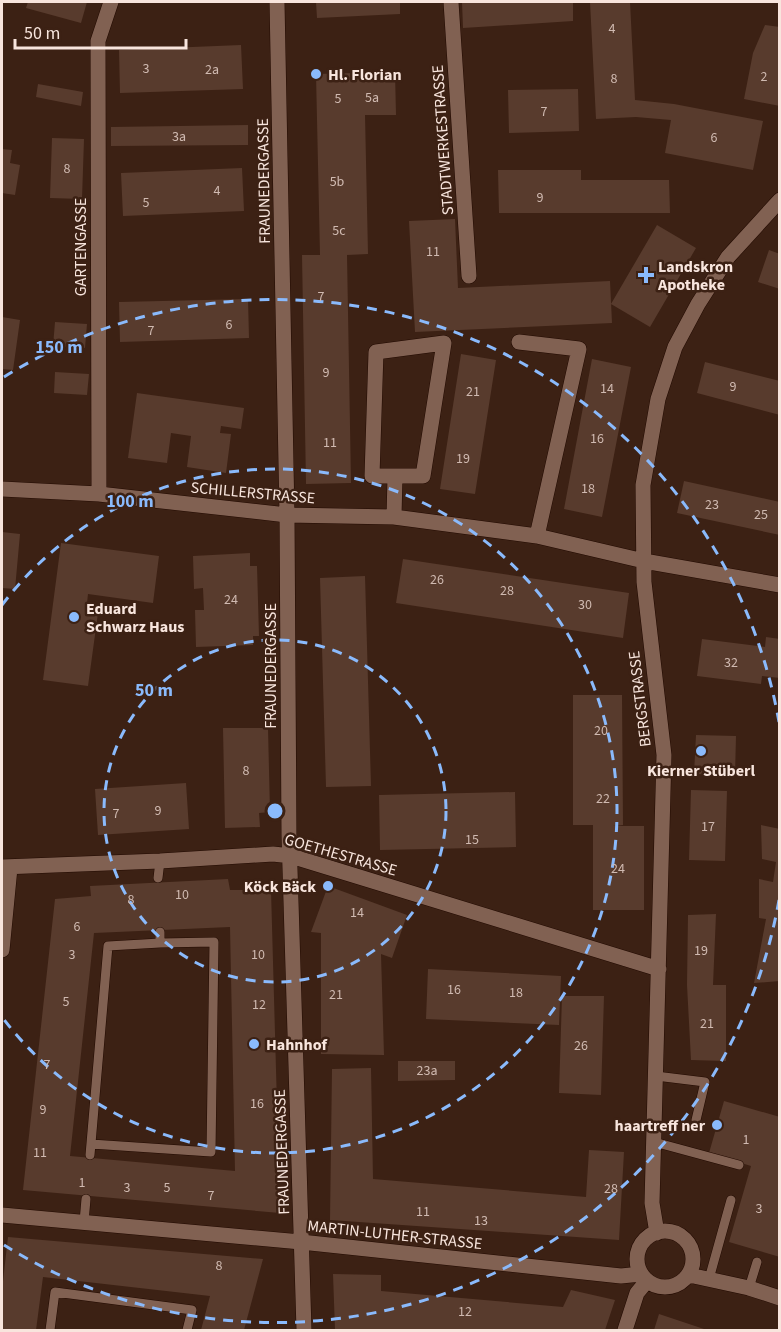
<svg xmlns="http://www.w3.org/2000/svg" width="781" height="1332" viewBox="0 0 781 1332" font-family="'Source Sans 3',sans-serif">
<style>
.building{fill:#583b2d;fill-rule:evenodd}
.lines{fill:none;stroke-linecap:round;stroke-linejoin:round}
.lane-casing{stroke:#220a01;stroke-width:10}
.street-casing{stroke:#220a01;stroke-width:16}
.lane{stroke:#816152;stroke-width:9}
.street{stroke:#816152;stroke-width:15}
.ring{fill:none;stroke:#8abafc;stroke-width:3;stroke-dasharray:10 8}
.poi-dot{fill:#8abafc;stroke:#3c2114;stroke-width:2}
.labels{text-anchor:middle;stroke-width:5;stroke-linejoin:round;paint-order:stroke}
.number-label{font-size:14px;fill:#d0bab1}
.poi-label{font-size:16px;font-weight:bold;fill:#f8e5dd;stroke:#3c2114;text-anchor:start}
.street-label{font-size:16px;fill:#f8e5dd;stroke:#3c2114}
.centre{fill:#8abafc;stroke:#3c2114;stroke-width:3}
.ring-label{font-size:18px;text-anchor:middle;font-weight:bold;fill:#8abafc;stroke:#3c2114;stroke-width:5;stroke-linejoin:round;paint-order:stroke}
</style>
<rect width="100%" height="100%" fill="#3c2114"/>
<path class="building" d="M28,2H87L81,23L26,8Z
M316,2H400V14L317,18Z
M462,2H573V21L463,28Z
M590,2H630L635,100L674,104L763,121L753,170L665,153L671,120L636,117L596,119Z
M765,25L780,27V106L744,99L753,53Z
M241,45L243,89L120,93L119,50Z
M395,72L396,115H365L368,254L347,255L351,483L306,484L302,255H320L316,74Z
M38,84L83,92L81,106L36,97Z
M578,89L579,131L509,133L508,90Z
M248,125V145L111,146V127Z
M52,138L84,139L82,199L50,198Z
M2,149L12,150L10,163L20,165L15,195L2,193Z
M242,168L244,211L123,216L121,173Z
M498,170H581V180H669L670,213H499Z
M455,219L458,288L610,281L612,323L415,332L409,221Z
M657,225L696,248L650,327L611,304Z
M769,250L780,254V289L758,282Z
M248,299L249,338L120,342L119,302Z
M2,317L20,320L13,370L2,369Z
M55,322L87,324L85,348L53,346Z
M461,354L496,360L475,494L440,489Z
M592,359L631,367L602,517L564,509Z
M705,362L780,381V415L697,393Z
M55,372L89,374L87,395L54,393Z
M137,393L244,408L241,429L221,426L220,433L231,434L226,473L187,467L191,436L171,433L167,463L128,458Z
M684,481L780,502V535L677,513Z
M2,532L20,534L15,589L2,588Z
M61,543L159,556L153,603L88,594L86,612L98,613L88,686L43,680Z
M250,553V566H257L259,636H253V645L196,647L195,610H204L203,588L194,589L193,556Z
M403,559L629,593L623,638L396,603Z
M365,576L371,786L326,787L320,578Z
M766,637L780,639V678L762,676L761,684L697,676L702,639L765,647Z
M573,695H622L623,825L613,826H644V910H593V825H573Z
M223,728H268L270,812L259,813L260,827L225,828Z
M696,735L736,736L735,775L694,774Z
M186,783L189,829L98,835L95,789Z
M691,790L727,791L725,861L689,860Z
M515,792L516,847L380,850L379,795Z
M761,825L780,829V981L754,983L766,919L759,918V879L773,882L776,862L762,859Z
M228,879L230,890H271L280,1213L23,1190L55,899L91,896L90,886ZM230,927L235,1171L70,1156L94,933Z
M328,886L407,915L392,958L381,954L384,1055L321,1054V933L311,932Z
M716,914L713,985H726V1061L691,1060L687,985L688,915Z
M428,969L561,976L559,1025L426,1019Z
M562,996H604L601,1095L559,1093Z
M398,1061H455V1080L398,1081Z
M371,1068L373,1179L586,1197L589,1150L624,1152L619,1240L330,1220L332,1069Z
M724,1101L780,1117V1257L729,1242L751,1166L709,1153Z
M8,1237L263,1259L244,1330H201L210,1296L43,1277L36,1330H2V1290Z
M333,1274L381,1275V1291L563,1307L571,1290L615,1300L605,1330H335Z
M659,1314L707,1330H654Z"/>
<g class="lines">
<g class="lane-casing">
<path id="lane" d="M158,878L160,861
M656,1076L705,1082L696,1120
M654,1142L739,1165
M91,1144L211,1152L214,942L160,943
M90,1155L108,946L160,943V932
M84,1222L86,1199
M709,1279L731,1200
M749,1288L757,1262
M50,1330L55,1292L192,1310L187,1330"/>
</g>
<g class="street-casing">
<path id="street" d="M277,2L287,515L289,836L304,1330
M451,2L469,276
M519,342L579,349L537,536
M444,343L423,476H372L376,352Z
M2,489L99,494L287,515L394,517L537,536L644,561L780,585
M99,494L98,41L111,2
M394,517L395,477
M2,867L160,861L273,854L291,856L659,969
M2,950L10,868
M2,1215L301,1242L621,1276L641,1274
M637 1259a28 28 0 1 1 56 0a28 28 0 1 1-56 0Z
M657,1233L652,1203L664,755L644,582L643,485L658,399L675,347L698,304L728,257L780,200
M689,1275L749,1288L780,1298
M625,1330L637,1293L647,1281"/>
</g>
<use href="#lane" class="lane"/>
<use href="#street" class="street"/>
</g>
<g class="ring">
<circle cx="275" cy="811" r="171"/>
<path d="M2 605A342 342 0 1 1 2 1017"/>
<path d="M779 900A512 512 0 0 1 4 1245M4 377A512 512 0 0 1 779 722"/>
</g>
<g class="poi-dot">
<circle cx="316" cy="74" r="6"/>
<path d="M643 266h6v6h6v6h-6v6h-6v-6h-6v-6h6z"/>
<circle cx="74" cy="617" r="6"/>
<circle cx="701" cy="751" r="6"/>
<circle cx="328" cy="886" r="6"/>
<circle cx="254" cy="1044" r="6"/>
<circle cx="717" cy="1125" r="6"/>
</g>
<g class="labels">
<g class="number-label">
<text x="612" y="33">4</text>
<text x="146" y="73">3</text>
<text x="212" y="74">2a</text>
<text x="764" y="81">2</text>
<text x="614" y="83">8</text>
<text x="372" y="102">5a</text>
<text x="338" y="103">5</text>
<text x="544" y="116">7</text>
<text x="179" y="141">3a</text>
<text x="714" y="142">6</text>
<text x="67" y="173">8</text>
<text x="337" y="186">5b</text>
<text x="217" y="195">4</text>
<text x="540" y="202">9</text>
<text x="146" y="207">5</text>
<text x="339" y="235">5c</text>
<text x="433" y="256">11</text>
<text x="321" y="301">7</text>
<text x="229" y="329">6</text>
<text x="151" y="335">7</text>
<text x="326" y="377">9</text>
<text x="733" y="391">9</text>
<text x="607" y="393">14</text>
<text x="473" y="396">21</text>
<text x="597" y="443">16</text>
<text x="330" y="447">11</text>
<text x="463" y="463">19</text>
<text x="588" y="493">18</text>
<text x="712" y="509">23</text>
<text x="761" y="519">25</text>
<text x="437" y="584">26</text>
<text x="507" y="595">28</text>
<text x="231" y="604">24</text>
<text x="585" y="609">30</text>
<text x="731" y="667">32</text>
<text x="601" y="735">20</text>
<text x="246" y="775">8</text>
<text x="603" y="803">22</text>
<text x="158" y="815">9</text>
<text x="116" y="818">7</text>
<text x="708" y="831">17</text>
<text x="472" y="844">15</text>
<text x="618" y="873">24</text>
<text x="182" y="899">10</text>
<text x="131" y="904">8</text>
<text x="357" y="917">14</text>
<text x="77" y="931">6</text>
<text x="701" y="955">19</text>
<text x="72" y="959">3</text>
<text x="258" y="959">10</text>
<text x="454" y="994">16</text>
<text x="516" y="997">18</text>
<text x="336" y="999">21</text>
<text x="66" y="1006">5</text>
<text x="259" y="1009">12</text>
<text x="707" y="1028">21</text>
<text x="581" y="1050">26</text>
<text x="47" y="1069">7</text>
<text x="427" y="1075">23a</text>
<text x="257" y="1108">16</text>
<text x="43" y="1114">9</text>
<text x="746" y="1144">1</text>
<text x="40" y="1157">11</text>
<text x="82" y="1187">1</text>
<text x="127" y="1192">3</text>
<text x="167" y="1192">5</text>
<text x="611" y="1193">28</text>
<text x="211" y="1200">7</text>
<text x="759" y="1213">3</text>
<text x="423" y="1216">11</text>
<text x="481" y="1225">13</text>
<text x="219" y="1270">8</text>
<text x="465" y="1316">12</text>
</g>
<g class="poi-label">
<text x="328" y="80">Hl. Florian</text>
<text x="658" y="272">Landskron<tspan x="658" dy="18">Apotheke</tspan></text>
<text x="86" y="614">Eduard<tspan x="86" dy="18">Schwarz Haus</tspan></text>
<text x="701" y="776" text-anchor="middle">Kierner Stüberl</text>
<text x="316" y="892" text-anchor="end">Köck Bäck</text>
<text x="266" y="1050">Hahnhof</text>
<text x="705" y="1131" text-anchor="end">haartreff ner</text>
</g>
<g class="street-label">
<text transform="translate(442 140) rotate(-94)" y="6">STADTWERKESTRASSE</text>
<text transform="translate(263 181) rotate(-91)" y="6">FRAUNEDERGASSE</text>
<text transform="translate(80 247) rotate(-90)" y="6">GARTENGASSE</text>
<text transform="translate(253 492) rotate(5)" y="6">SCHILLERSTRASSE</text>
<text transform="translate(270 666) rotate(-90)" y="6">FRAUNEDERGASSE</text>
<text transform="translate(639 699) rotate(-97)" y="6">BERGSTRASSE</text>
<text transform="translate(341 854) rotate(16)" y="6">GOETHESTRASSE</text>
<text transform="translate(281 1152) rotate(-92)" y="6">FRAUNEDERGASSE</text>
<text transform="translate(395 1234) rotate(6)" y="6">MARTIN-LUTHER-STRASSE</text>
</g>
</g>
<circle cx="275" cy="811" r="9" class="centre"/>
<g class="ring-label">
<text x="59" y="353">150 m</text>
<text x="130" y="507">100 m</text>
<text x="154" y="696">50 m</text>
</g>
<rect width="781" height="1332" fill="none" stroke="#f8e5dd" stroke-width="6"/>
<path d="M15 39v9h171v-9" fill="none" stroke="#f8e5dd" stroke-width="3"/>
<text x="24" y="39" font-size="18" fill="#f8e5dd" stroke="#3c2114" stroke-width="4.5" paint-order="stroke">50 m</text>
</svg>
